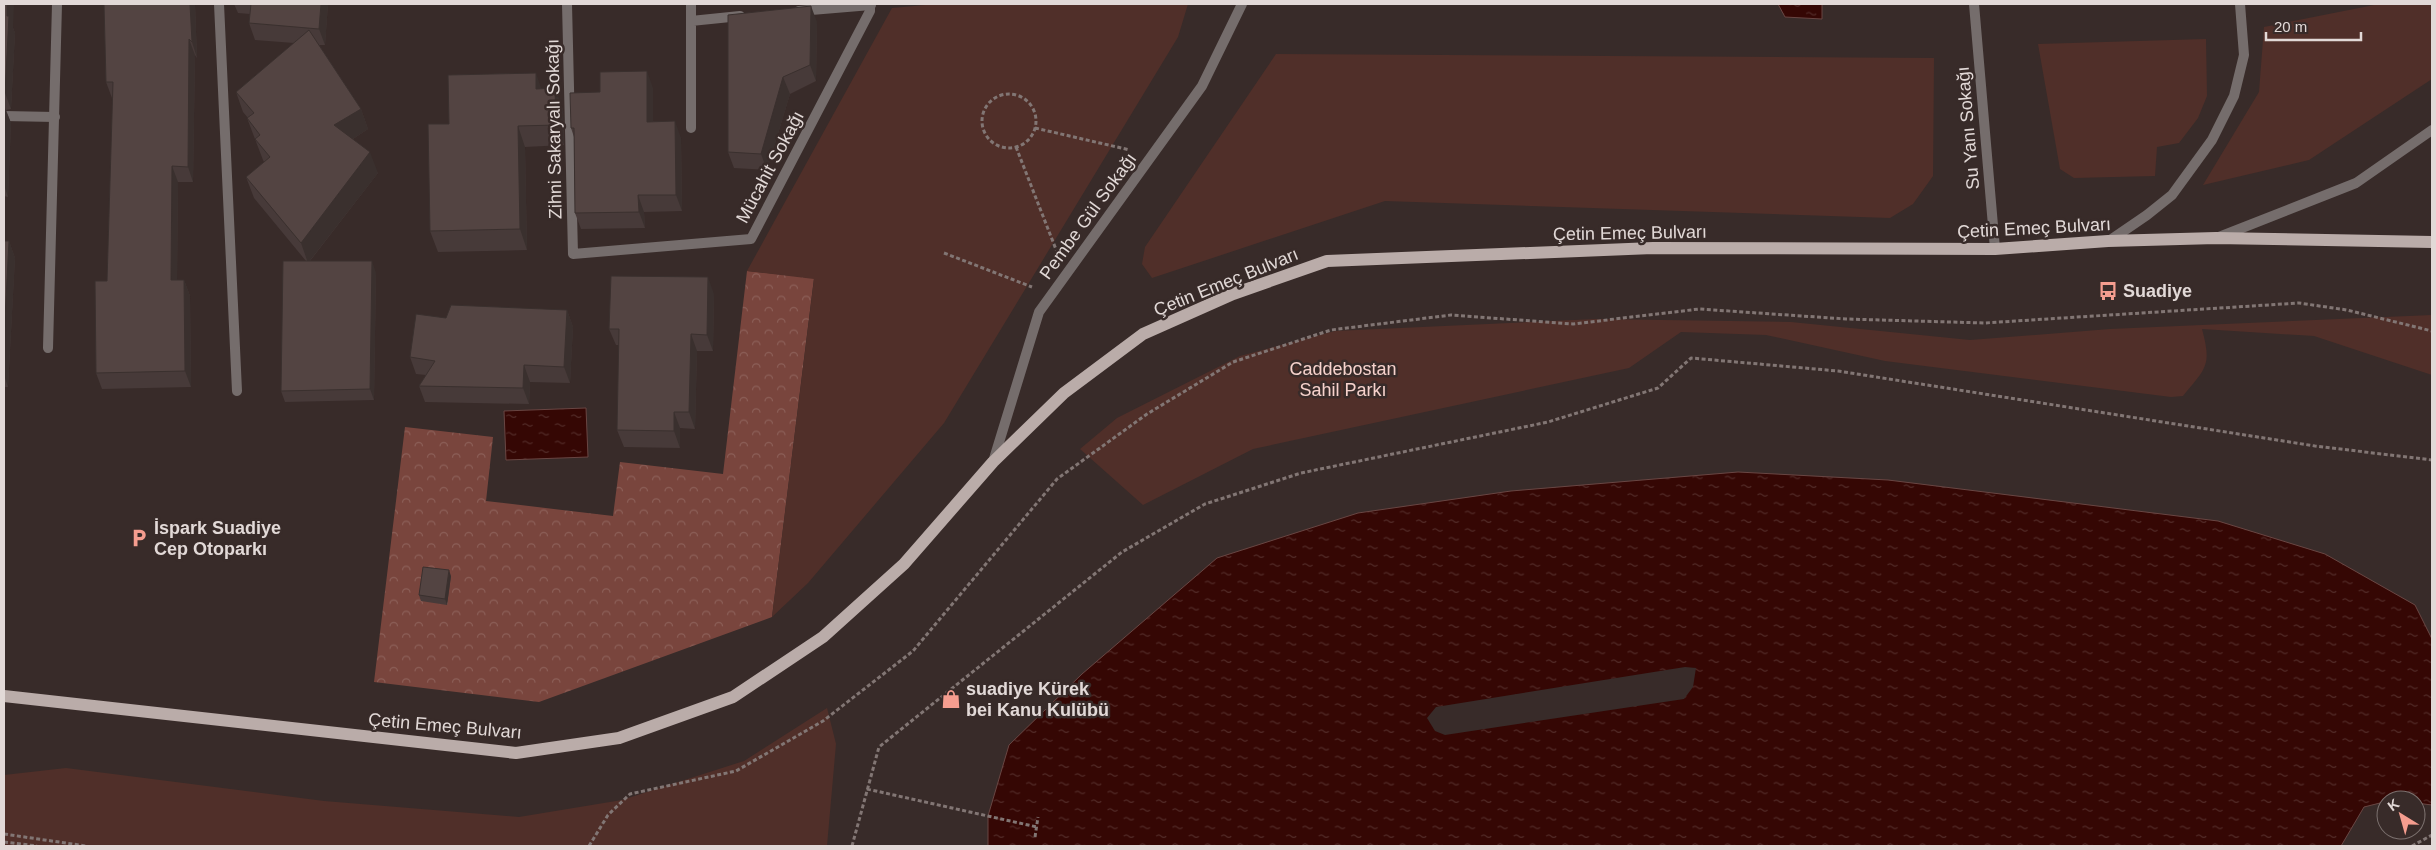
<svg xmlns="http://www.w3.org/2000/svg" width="2436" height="850" viewBox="0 0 2436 850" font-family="Helvetica,sans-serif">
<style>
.forest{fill:url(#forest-crowns)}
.park{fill:#502f29}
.water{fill:url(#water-ripples);stroke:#694643}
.pier{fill:#382b29}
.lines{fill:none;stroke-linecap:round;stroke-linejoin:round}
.path{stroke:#827674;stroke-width:3;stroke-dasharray:4 2.5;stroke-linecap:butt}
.lane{stroke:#756d6c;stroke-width:10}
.street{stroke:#756d6c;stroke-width:10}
.primary{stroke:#baaca9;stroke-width:12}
.wall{fill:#473a39}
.shaded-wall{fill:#3a302e}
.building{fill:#534442;stroke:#3a302e}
.labels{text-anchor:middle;stroke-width:5;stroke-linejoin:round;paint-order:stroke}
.street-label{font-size:18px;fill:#e2d9d7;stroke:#382b29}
.poi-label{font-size:18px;font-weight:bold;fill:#e2d9d7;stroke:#382b29;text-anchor:start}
.park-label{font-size:18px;fill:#f6d2cc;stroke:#382b29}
</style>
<defs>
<pattern id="forest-crowns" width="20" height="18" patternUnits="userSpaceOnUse" patternTransform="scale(1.25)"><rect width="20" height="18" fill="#79453d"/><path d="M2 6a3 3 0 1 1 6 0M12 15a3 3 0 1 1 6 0" fill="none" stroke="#8c5f58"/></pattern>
<pattern id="water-ripples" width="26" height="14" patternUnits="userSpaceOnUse" patternTransform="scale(1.25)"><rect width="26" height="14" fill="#350704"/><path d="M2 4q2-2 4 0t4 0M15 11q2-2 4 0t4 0" fill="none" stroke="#522b28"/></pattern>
</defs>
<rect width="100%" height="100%" fill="#382b29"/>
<path class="forest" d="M747,271L814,278L772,617L539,702L374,682L405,427L493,437L486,501L613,516L620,462L723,474Z"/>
<path class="park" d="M936,4H1188L1178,37L944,423L808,583L772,617L814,279L747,271L892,8Z
M2379,4H2432V79L2309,160L2203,185L2259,92L2264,27Z
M2206,39L2207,96L2198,118L2179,143L2157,147L2155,176L2074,178L2060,169L2038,44Z
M1276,54L1934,58L1933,176L1913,204L1890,218L1385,201L1152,278L1142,264L1145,247Z
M2432,315V375L2314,336L2202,329C2212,366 2206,368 2183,396L2171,397L1885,361L1766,335L1681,332L1629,368L1253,449L1143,505L1080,449L1117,418L1240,356L1335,331L1596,319L1791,322L1970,340L2110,329Z
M827,708L836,744L827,846H4V775L66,768L324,801L519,817L622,800L744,761Z"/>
<path class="water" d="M1778,4H1822V19L1785,17Z
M586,408L588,457L506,460L504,411Z
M1738,472L1888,480L2218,521L2325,554L2415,605L2432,639V805L2416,803V800L2396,799L2364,807L2341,846H988V816L1009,745L1082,674L1217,558L1358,513L1511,491Z"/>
<path class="pier" d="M1685,667L1696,668L1693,687L1684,699L1445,735L1435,731L1427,718L1436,707Z"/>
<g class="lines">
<path class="path" d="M982 121a27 27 0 1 1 54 0a27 27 0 1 1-54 0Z
M1035,128L1130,150
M1016,147L1057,252
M944,253L1032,287
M867,789L1037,827
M4,834L86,846
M1035,837L1038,817
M4,842L37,846
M589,846L608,815L630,794L736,771L823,721L913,651L1057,479L1147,414L1233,362L1331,330L1451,315L1573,324L1699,309L1846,319L1984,323L2299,303L2347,310L2432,331
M852,846L879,747L1122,552L1205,504L1301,473L1548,422L1658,388L1691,358L1838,371L2315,446L2432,460
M2412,846L2432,835"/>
<path class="lane" d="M691,4V128
M799,11L871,5
M691,21L740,16
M4,116L55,117"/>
<path class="street" d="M219,4L237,391
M567,4L573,254L751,239L870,11V4
M1974,4L1995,249
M2219,237L2356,183L2432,130
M2109,241L2147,215L2172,195L2212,140L2234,96L2244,55L2240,4
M48,348L57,4
M993,462L1039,312L1202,86L1242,4"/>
<path class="primary" d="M4,696L516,753L619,738L733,697L823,637L904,564L993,462L1064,393L1143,334L1233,294L1327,261L1653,248L1995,249L2108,241L2216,238L2432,242"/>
</g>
<path class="wall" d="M4,4L15,33L11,109L6,110L11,123L8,197L4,196Z
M104,4H195L197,58L195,55L193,182H178L177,280H184L190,296L191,387L102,389L96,373L107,281L113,98H112L106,82Z
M234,4H328L325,45H319L361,109L368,129L353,139L378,173L310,261L376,273L374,400L285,402L281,391L306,261L254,198L246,177L264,162L263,160L247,118H248L243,112L236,92L294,43L255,40L249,23L250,14L238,13Z
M817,22L816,81L790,94L767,170L734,168L728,152Z
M653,88V121L681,138L682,211L644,212L645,228L581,229L575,213L574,137L571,128Z
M542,89L563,109L564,145L525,147L527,250L438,252L430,231L449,124Z
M4,241H9L15,258L8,387H4Z
M714,294L713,351H697L695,429L680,428V448L624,447L617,430L619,345H616L609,329Z
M567,310L573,327L570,383L530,382L529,404L425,402L419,386L426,375L416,374L410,357L446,318Z
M451,576L447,605L421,601L419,595Z"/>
<path class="shaded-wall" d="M7,4H14L13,28L15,33L11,109L5,93Z
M190,4H195L197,58L192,42Z
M321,4H328L325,45L319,29Z
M811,6L817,22L816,81L810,65Z
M189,39L195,55L193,182L188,167Z
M647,71L653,88V138L647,122Z
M536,73L543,94L536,89Z
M783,77L790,94L767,170L761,154Z
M555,88L563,109L564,145L556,125Z
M4,106L11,123L8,197L4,185Z
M361,109L368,129L342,146L334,125Z
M675,121L681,138L682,211L676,195Z
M518,126L525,147L527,250L520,229Z
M370,152L378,173L308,263L301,243Z
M172,166L178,182L177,296L171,280Z
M638,195L644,212L645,228L639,212Z
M9,241L15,258L8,387L4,375V338Z
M372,261L376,273L374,400L370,389Z
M708,277L714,294L713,351L707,335Z
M184,280L190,296L191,387L185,371Z
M567,310L573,327L570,383L564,367Z
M691,334L697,351L695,429L689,412Z
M524,365L530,382L529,404L523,388Z
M674,412L680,428V448L674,431Z
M449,570L451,576L447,605L445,599Z"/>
<path class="building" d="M4,4H7V16H9L5,93H4Z
M104,4H190L192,42L189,39L188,167L172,166L171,280H184L185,371L96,373L95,281H107L113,82H106Z
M251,4H321L319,29L249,23Z
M811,6L810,65L783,77L761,154L728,152V15Z
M309,30L361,109L334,125L370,152L301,243L246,177L270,157L255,139L260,135L247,118L254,113L236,92Z
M647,71V122L675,121L676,195H638L639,212L575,213L574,128H571L570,93L600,92V72Z
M536,73V89L555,88L556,125L518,126L520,229L430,231L428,124H449L448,75Z
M4,241H9L4,338Z
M283,261H372L370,389L281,391Z
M611,276L708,277L707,335L691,334L689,412H674V431L617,430L619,329H609Z
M451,305L567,310L564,367L524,365L523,388L419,386L435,361L410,357L416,314L446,318Z
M423,567L449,570L445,599L419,595Z"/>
<defs>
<g id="bus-bare" transform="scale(1.5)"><path d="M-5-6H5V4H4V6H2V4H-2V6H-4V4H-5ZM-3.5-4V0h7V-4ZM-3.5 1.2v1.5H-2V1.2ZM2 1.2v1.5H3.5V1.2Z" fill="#f59d8f" stroke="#382b29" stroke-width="2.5" paint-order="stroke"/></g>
<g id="parking-bare" transform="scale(1.5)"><path d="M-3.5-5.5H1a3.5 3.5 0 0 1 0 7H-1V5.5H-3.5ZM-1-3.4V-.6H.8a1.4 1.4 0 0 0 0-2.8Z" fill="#f59d8f" stroke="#382b29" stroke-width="2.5" paint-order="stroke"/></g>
<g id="shop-bare" transform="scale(1.5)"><path d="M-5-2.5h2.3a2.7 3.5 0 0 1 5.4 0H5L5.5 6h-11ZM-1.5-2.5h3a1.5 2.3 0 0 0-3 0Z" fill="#f59d8f" stroke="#382b29" stroke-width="2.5" paint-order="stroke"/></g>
</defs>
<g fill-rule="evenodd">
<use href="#bus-bare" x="2108" y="291"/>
<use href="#parking-bare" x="139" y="538"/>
<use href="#shop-bare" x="951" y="699"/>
</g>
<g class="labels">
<g class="street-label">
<text transform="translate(1968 128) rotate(-95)" y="6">Su Yanı Sokağı</text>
<text transform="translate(554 129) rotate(-91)" y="6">Zihni Sakaryalı Sokağı</text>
<text transform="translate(770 167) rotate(-62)" y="6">Mücahit Sokağı</text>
<text transform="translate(1088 216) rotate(-54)" y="6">Pembe Gül Sokağı</text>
<text transform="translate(2034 228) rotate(-3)" y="6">Çetin Emeç Bulvarı</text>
<text transform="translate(1630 233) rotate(-1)" y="6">Çetin Emeç Bulvarı</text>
<text transform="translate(1226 282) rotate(-22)" y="6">Çetin Emeç Bulvarı</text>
<text transform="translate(445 726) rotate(5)" y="6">Çetin Emeç Bulvarı</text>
</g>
<g class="poi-label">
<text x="2123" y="297">Suadiye</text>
<text x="154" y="534">İspark Suadiye<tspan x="154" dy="21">Cep Otoparkı</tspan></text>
<text x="966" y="695">suadiye Kürek<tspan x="966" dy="21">bei Kanu Kulübü</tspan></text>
</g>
<g class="park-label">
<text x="1343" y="375">Caddebostan<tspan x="1343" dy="21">Sahil Parkı</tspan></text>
</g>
</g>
<rect width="2436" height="850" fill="none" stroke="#e2d9d7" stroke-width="10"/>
<g transform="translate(2401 815) rotate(323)"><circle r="24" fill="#382b29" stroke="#7c716f"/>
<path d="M0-4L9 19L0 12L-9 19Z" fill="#f59d8f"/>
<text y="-8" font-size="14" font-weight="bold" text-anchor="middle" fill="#e2d9d7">K</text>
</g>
<path d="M2266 32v8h95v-8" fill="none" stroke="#e2d9d7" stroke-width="2.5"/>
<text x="2274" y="32" font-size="15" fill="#e2d9d7" stroke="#382b29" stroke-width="4" paint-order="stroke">20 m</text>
</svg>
